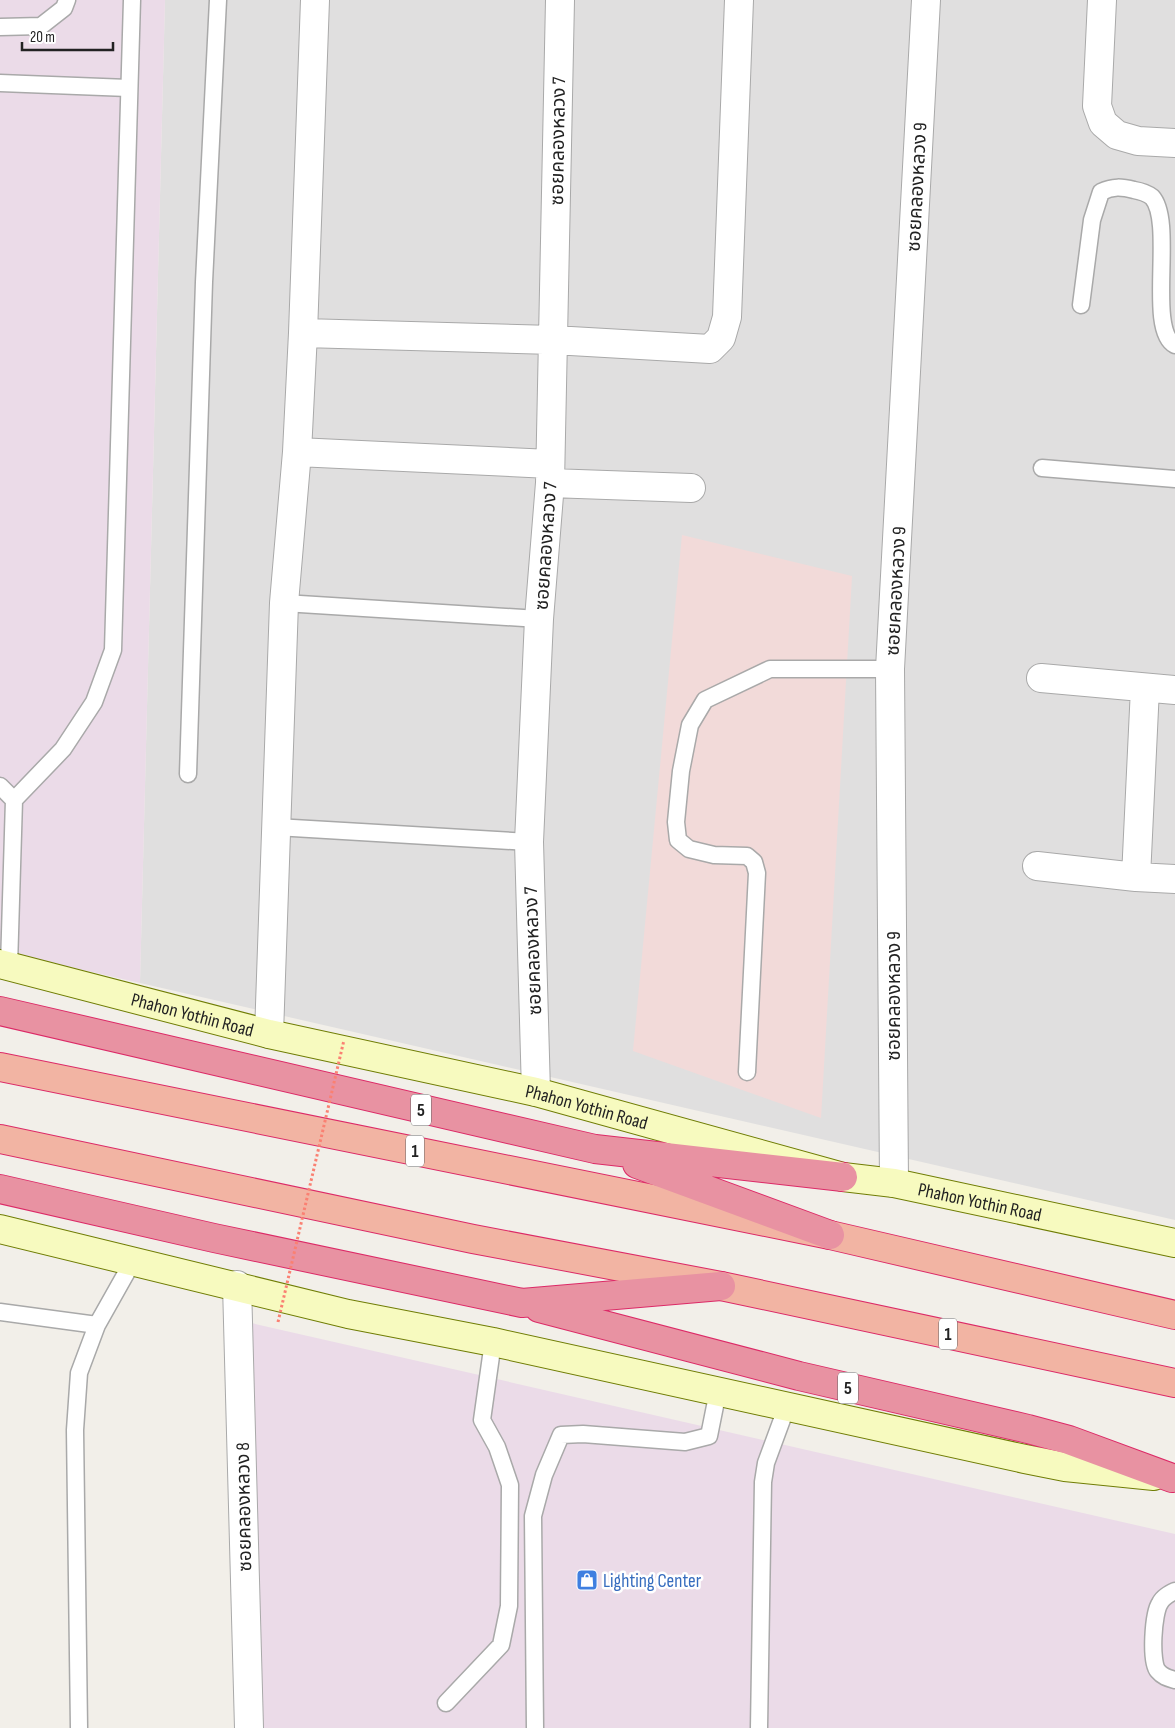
<svg xmlns="http://www.w3.org/2000/svg" width="1175" height="1728" viewBox="0 0 1175 1728" font-family="'Sofia Sans Condensed','Noto Sans Thai',sans-serif">
<style>
.residential{fill:#e0dfdf}
.commercial{fill:#f2dad9}
.industrial{fill:#ebdbe8}
.lines{fill:none;stroke-linecap:round;stroke-linejoin:round}
.service-casing{stroke:#a9a9a9;stroke-width:19}
.minor-casing{stroke:#a9a9a9;stroke-width:30}
.secondary-casing{stroke:#707d05;stroke-width:30}
.trunk-casing{stroke:#dc2a67;stroke-width:30}
.motorway-casing{stroke:#dc2a67;stroke-width:30}
.service{stroke:#fff;stroke-width:16}
.minor{stroke:#fff;stroke-width:28}
.secondary{stroke:#f7fabf;stroke-width:28}
.trunk{stroke:#f2b4a3;stroke-width:28}
.motorway{stroke:#e892a2;stroke-width:28}
.path-bridge{stroke:#fa8072;stroke-width:3;stroke-dasharray:2.5 2.5;stroke-linecap:butt}
.labels{text-anchor:middle;stroke-width:5;stroke-linejoin:round;paint-order:stroke}
.shield{fill:#fff;stroke:#646464;stroke-width:1}
.shield-label{font-size:18px;font-weight:bold;fill:#222}
.street-label{font-size:19px;fill:#222;stroke:#fff}
.shop-label{font-size:19px;fill:#366cbe;stroke:#fff;text-anchor:start}
</style>
<rect width="100%" height="100%" fill="#f2efe9"/>
<path class="residential" d="M165,0H1175V1220L140,983Z"/>
<path class="commercial" d="M682,535L852,576L821,1118L633,1051Z"/>
<path class="industrial" d="M0,0H165L140,983L0,951Z
M238,1320L1175,1534V1728H252Z"/>
<g class="lines">
<g class="service-casing">
<path id="service" d="M0,27L41,26L64,8L67,0
M0,83L128,88
M1081,305L1092,220L1101,192C1113,186 1122,187 1134,190C1140,191 1148,194 1152,197C1175,222 1146,330 1175,345
M1042,468L1175,479
M284,603L539,619
M188,774L204,282L218,0
M0,786L14,800
M276,827L529,842
M9,966L14,800L63,749L94,702L113,650L132,0
M747,1072L757,873L754,862L747,856L714,855L689,849L678,840L676,822L681,771L690,725L705,700L770,669H890
M0,1312L97,1325
M1175,1591C1169,1594 1163,1597 1160,1603C1153,1613 1150,1662 1158,1671C1163,1677 1168,1678 1175,1680
M446,1703L501,1645L509,1606L510,1485L497,1447L482,1420L493,1342
M79,1728L75,1430L79,1373L97,1325L133,1261
M535,1728L533,1516L544,1475L561,1435L583,1434L685,1442L709,1436L718,1391
M759,1728L763,1482L766,1463L787,1406"/>
</g>
<g class="minor-casing">
<path id="minor" d="M1102,0L1097,106L1103,123L1117,135L1138,141L1175,143
M303,333L553,340L710,349L721,338L727,317L739,0
M297,452L550,464
M550,483L691,488
M1041,678L1175,690
M1037,866L1136,877L1175,879
M1136,877L1145,688
M269,1034L284,603L297,452L303,333L315,0
M536,1092L529,842L539,619L550,483L560,0
M894,1183L890,669L926,0
M237,1285L249,1728"/>
</g>
<g class="secondary-casing">
<g id="secondary">
<path id="s1" d="M0,964L269,1034L536,1092L843,1177L894,1183L1175,1243"/>
<path d="M0,1229L348,1314L493,1342L1025,1459L1065,1467L1154,1476"/>
</g>
</g>
<g class="trunk-casing">
<path id="trunk" d="M0,1067L830,1235L1175,1315
M0,1139L473,1239L721,1286L1175,1383"/>
</g>
<g class="motorway-casing">
<path id="motorway" d="M0,1011L595,1149L843,1177
M637,1164L830,1235
M0,1189L214,1238L522,1303L721,1286
M539,1308L799,1376L1028,1429L1069,1440L1172,1478"/>
</g>
<use href="#service" class="service"/>
<use href="#minor" class="minor"/>
<use href="#secondary" class="secondary"/>
<use href="#trunk" class="trunk"/>
<use href="#motorway" class="motorway"/>
<path class="path-bridge" d="M278,1322L344,1040"/>
</g>
<defs>
<g id="shop-square" transform="scale(1.125)"><rect x="-9" y="-9" width="18" height="18" rx="4" fill="#3f7fe0" stroke="#fff"/><path d="M-5-2.5h2.3a2.7 3.5 0 0 1 5.4 0H5L5.5 6h-11ZM-1.5-2.5h3a1.5 2.3 0 0 0-3 0Z" fill="#fff"/></g>
</defs>
<g fill-rule="evenodd">
<use href="#shop-square" x="587" y="1580"/>
</g>
<g class="labels">
<g class="shield">
<rect x="411" y="1094.5" width="20" height="31" rx="4"/>
<rect x="406" y="1135.5" width="18" height="31" rx="4"/>
<rect x="939" y="1318.5" width="18" height="31" rx="4"/>
<rect x="838" y="1372.5" width="20" height="31" rx="4"/>
</g>
<g class="shield-label">
<text x="421" y="1116">5</text>
<text x="415" y="1157">1</text>
<text x="948" y="1340">1</text>
<text x="848" y="1394">5</text>
</g>
<g class="street-label">
<text transform="translate(557 141) rotate(-89)" y="7">ซอยคลองหลวง 7</text>
<text transform="translate(916 187) rotate(-87)" y="7">ซอยคลองหลวง 9</text>
<text transform="translate(545 546) rotate(-86)" y="7">ซอยคลองหลวง 7</text>
<text transform="translate(895 591) rotate(-87)" y="7">ซอยคลองหลวง 9</text>
<text transform="translate(532 951) rotate(-92)" y="7">ซอยคลองหลวง 7</text>
<text transform="translate(893 996) rotate(-90)" y="7">ซอยคลองหลวง 9</text>
<text dy="7" stroke="none"><textPath href="#s1" startOffset="199">Phahon Yothin Road</textPath></text>
<text dy="7" stroke="none"><textPath href="#s1" startOffset="604">Phahon Yothin Road</textPath></text>
<text dy="7" stroke="none"><textPath href="#s1" startOffset="1009">Phahon Yothin Road</textPath></text>
<text transform="translate(243 1507) rotate(-91)" y="7">ซอยคลองหลวง 8</text>
</g>
<g class="shop-label">
<text x="603" y="1587">Lighting Center</text>
</g>
</g>
<path d="M22 42v8h91v-8" fill="none" stroke="#222222" stroke-width="2.5"/>
<text x="30" y="42" font-size="15" fill="#222222" stroke="#ffffff" stroke-width="4" paint-order="stroke">20 m</text>
</svg>
